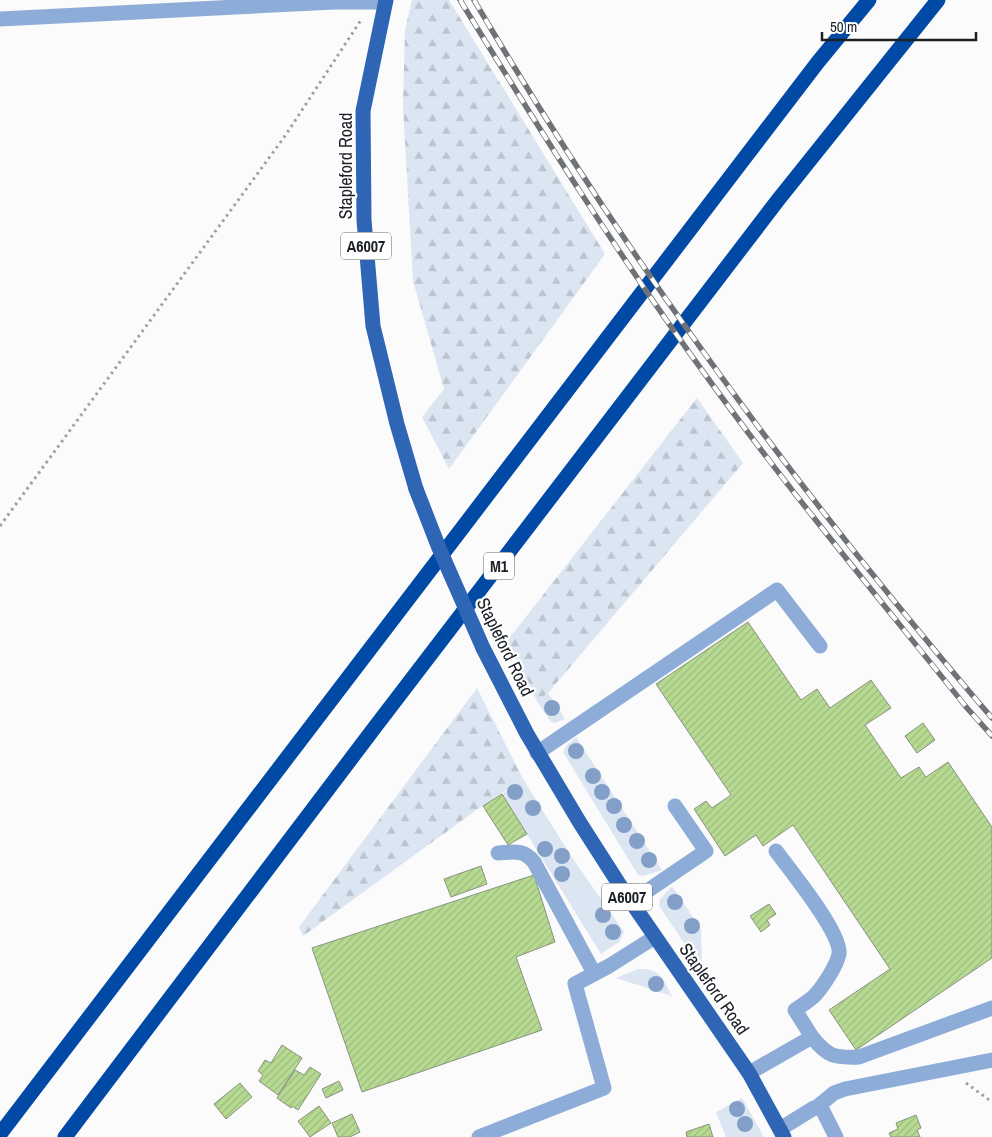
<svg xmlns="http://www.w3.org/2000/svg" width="992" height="1137" viewBox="0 0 992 1137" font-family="'Archivo Narrow',sans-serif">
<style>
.green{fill:#dce5f2}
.forest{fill:url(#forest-firs)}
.building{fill:url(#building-hatch);stroke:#88927e}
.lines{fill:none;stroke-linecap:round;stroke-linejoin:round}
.path{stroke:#9fa0a3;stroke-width:3;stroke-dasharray:2.5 4;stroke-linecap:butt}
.minor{stroke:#8eacd8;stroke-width:15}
.major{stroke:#2f65b5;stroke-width:15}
.highway{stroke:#004aa6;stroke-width:15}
.rail-casing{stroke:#6f7276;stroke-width:5.5}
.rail{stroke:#fff;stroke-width:4;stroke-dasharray:11;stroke-linecap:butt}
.major-bridge{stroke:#2f65b5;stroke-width:15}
.tree{fill:#839fc7}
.labels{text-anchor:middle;stroke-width:4.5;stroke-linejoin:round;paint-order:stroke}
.shield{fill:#fff;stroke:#606368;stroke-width:1}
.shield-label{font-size:16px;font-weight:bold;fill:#1c2027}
.street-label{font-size:18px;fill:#1c2027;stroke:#fff}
</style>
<defs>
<pattern id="forest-firs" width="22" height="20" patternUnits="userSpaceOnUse" patternTransform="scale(1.25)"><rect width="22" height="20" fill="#dce5f2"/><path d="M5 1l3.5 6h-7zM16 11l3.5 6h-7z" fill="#bcc4d0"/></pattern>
<pattern id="building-hatch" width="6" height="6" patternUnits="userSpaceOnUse" patternTransform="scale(1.25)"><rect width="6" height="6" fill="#b7da92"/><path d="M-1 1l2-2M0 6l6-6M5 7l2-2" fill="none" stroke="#9dbb7e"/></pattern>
</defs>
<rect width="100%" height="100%" fill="#fbfbfb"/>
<path class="green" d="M548,693L565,719L555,723L551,722L537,701Z
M576,737L662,870L643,876L638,875L563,752L567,745Z
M523,779L573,859L624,932L619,942L601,954L502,794Z
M672,886L701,929L702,969L659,906L660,899Z
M638,969C661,968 662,978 672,996L616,978Z
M742,1098L764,1137H726L716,1112Z"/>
<path class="forest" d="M412,0H449L605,254L449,469L422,417L444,389L413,281L403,106L405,30Z
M697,398L743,463L548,693L537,701L507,641Z
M477,688L523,779L475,811L303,936L299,927Z"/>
<path class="building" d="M748,622L801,700L817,689L830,708L871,680L891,708L865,725L901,778L919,767L926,777L948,762L992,827V958L856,1050L829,1010L890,969L793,825L763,846L756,835L725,856L694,809L706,801L712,808L731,795L656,684Z
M923,723L935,740L917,753L905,736Z
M502,794L527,834L508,845L483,806Z
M481,866L487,884L451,897L444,879Z
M534,875L555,942L516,957L542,1030L362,1092L312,948Z
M769,904L776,914L767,920L770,925L761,932L750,916Z
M282,1045L302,1058L278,1095L259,1081L263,1075L258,1071L265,1060L271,1063Z
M310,1067L321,1074L298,1110L292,1106L291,1108L277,1098L295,1070L304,1075Z
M339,1081L343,1090L326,1098L322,1089Z
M240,1083L252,1097L226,1119L214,1104Z
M319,1106L331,1123L310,1137L298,1121Z
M352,1114L360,1132L350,1137H338L332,1123Z
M916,1115L921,1128L917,1130L920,1137H891L889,1133L898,1129L896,1123Z
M709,1124L713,1137H687L686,1132Z"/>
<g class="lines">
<path class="path" d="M0,526L285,136L361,20
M966,1083L992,1102"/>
<path class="minor" d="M0,19L335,2H385
M537,753L777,590L820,646
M498,853C514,852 523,849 534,862L594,973
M631,902L706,851L675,806
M812,1037C828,1057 835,1058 859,1057L992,1008
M749,1073L812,1037L795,1010C802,1005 811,1000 816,994C824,985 837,965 839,954C842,933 790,870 776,851
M817,1107L834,1093L845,1089L992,1060
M780,1129L814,1108L817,1107L823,1111L836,1137
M479,1137L604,1088L575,984L609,966L655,937"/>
<path class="major" d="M386,0L363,111L364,220L373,326L397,424L416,489
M483,648L527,734L580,823L621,887L749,1073L784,1137"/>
<path class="highway" d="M0,1134L740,164L818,62L869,0
M65,1137L372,731L778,200L938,0"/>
<g class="rail-casing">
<path id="rail" d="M460,0C541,132 623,263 715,388C795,498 882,602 967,708L992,736
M474,0C598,211 740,412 895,602C927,641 959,680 992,718"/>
</g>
<use href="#rail" class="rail"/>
<path class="major-bridge" d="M416,489L439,548L483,648"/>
</g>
<g class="tree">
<circle cx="552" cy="708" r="8"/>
<circle cx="576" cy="751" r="8"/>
<circle cx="593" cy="776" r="8"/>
<circle cx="515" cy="792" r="8"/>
<circle cx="602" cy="792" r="8"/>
<circle cx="614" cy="806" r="8"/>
<circle cx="533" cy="808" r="8"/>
<circle cx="624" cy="825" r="8"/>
<circle cx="637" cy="841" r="8"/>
<circle cx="545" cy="849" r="8"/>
<circle cx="562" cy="856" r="8"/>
<circle cx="649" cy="860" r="8"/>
<circle cx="562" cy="874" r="8"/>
<circle cx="675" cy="902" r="8"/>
<circle cx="603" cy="915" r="8"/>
<circle cx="692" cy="926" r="8"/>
<circle cx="613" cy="932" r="8"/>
<circle cx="656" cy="984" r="8"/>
<circle cx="737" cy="1109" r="8"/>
<circle cx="745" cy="1124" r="8"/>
</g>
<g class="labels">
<g class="shield">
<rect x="341" y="232.5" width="50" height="27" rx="4"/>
<rect x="484" y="552.5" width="30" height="27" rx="4"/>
<rect x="602" y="883.5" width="50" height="27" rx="4"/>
</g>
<g class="shield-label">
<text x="366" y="252">A6007</text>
<text x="499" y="572">M1</text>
<text x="627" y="903">A6007</text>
</g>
<g class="street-label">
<text transform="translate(346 166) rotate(-90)" y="6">Stapleford Road</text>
<text transform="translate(505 647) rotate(64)" y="6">Stapleford Road</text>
<text transform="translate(714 989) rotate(55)" y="6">Stapleford Road</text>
</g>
</g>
<path d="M822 32v8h154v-8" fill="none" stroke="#1c2027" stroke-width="2.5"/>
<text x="830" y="32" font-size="15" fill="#1c2027" stroke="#ffffff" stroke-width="4" paint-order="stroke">50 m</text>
</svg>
